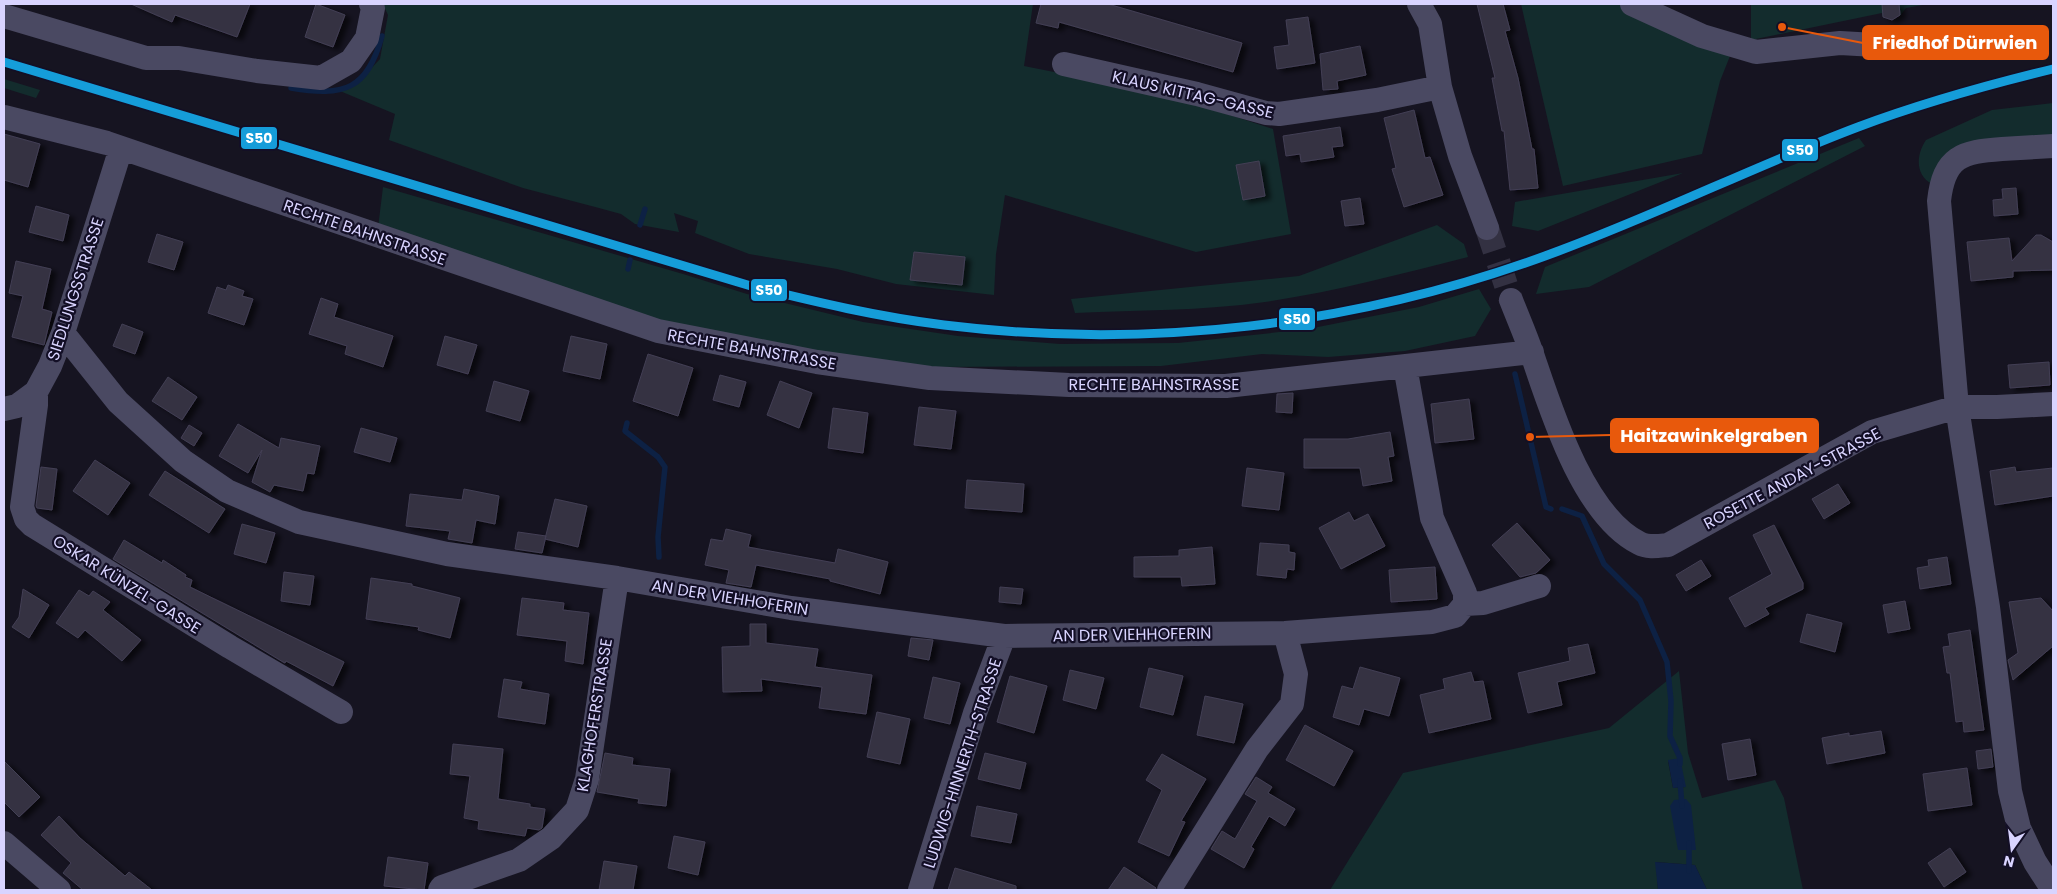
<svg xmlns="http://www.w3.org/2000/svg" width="2057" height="894" viewBox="0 0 2057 894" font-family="Poppins,sans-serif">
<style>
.green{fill:#132c2d;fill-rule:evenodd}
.water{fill:#0d2144}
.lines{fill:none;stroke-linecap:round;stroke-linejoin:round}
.stream{stroke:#0d2144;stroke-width:5.5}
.building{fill:#343243;stroke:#433f54;filter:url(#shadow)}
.minor-tunnel{stroke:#333142;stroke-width:24;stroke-dasharray:24 12;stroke-linecap:butt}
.minor{stroke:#4a4962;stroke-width:24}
.rail-1-casing{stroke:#130f26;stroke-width:12}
.rail-1{stroke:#159dd9;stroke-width:9}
.labels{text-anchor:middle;stroke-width:4.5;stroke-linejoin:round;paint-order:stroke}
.street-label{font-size:16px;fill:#d9d4ff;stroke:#130f26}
.leader{fill:none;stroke:#e8590c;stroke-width:2}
.callout-dot{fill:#e8590c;stroke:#130f26;stroke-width:2}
.callout{fill:#e8590c;stroke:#e8590c;stroke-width:2}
.callout-label{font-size:18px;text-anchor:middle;font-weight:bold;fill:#fff}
.line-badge{stroke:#130f26;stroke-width:2}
.badge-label{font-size:14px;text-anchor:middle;font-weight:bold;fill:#fff}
</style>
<defs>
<filter id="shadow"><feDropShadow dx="5.5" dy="3" stdDeviation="2.5" flood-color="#0009"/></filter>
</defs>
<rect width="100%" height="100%" fill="#161421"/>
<path class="green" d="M383,4H1033L1024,66C1108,82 1192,101 1273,129L1291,234L1196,252L1005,195L996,254L994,295L896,284L837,269L749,254L695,233L698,221L674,213L679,232L635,224L621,214L599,208L523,188L389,140L395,114L340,91L364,76L380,59L388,15Z
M1521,4H1632L1732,51L1720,81L1702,154L1563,186Z
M1751,4H1928L1906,8L1900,16H1896L1893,20L1882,16V13L1751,40Z
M4,79L40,90L36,98L4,88Z
M2053,103V136L1985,140L1932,184C1915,175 1916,155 1926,140L1992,110Z
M1859,138L1865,146L1589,287L1536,294L1545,267Z
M1683,173L1538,231L1512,226L1515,202Z
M383,187L683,274L747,294L863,322L958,336L1060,344L1178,343L1308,329L1419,307L1479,289L1491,309L1475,336L1405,351L1328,357L1262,354L1161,366L931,367L815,352L660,320L378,228Z
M1437,225L1464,244L1468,257C1401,274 1333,292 1265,302C1202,311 1138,310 1075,313L1071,299L1299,276Z
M1679,671L1688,753L1702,798L1775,780L1784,798L1803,890H1707L1695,865L1656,862L1658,890H1330L1403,773L1609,728ZM1668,761L1685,787L1673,788Z"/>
<path class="water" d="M1680,758L1686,787L1673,788L1668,760Z
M1686,799L1691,805L1696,850H1678L1670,806L1674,800Z
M1655,862L1695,865L1707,890H1658Z"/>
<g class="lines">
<path class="stream" d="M291,88C344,97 367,90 382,36
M640,225L645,209
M628,269L630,260
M1515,374L1546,507L1551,509
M627,423L625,431L658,457L665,467L658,537L659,557
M1562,509L1582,516L1604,564L1640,600L1667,662L1671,701L1670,736L1680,758V764
M1680,781L1682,806
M1689,843V871"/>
</g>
<path class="building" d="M131,4H250L237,37L175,15L172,22Z
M316,4L345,15L333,47L305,37Z
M1041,4H1108L1242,43L1233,72L1059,22L1058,28L1036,23Z
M1477,4H1503L1510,30L1505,31L1518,78L1532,149H1534L1538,188L1510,190L1504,131H1502L1492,78H1495Z
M1882,4H1899L1900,15L1892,20L1883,17Z
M1308,17L1315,63L1277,69L1274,47L1289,45L1286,20Z
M1360,46L1366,75L1337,81L1338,89L1323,90L1320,54Z
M1414,110L1425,158L1430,157L1443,195L1404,207L1392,169L1396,168L1384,118Z
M1340,127L1343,146L1332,147L1334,157L1301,162L1300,154L1286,156L1283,136Z
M4,134L40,144L28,187L4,180Z
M1259,161L1265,196L1243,200L1236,165Z
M2016,188L2018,214L1994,216L1993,200L2003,199L2002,189Z
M1360,198L1364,224L1345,226L1341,201Z
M36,206L69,215L63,241L29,232Z
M157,234L183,242L174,270L148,262Z
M2036,235H2041L2053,242V270L2013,271V277L1971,281L1967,242L2009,238L2012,261Z
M914,252L965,257L962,285L910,280Z
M16,261L51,269L42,309L52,312L44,345L12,337L23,296L9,293Z
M228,285L244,291L242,296L253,299L244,325L208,313L217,287L226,290Z
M321,298L338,304L334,317L393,336L383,367L345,354L347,346L309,334Z
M122,324L143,332L135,354L113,346Z
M445,336L477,345L468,374L437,365Z
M571,336L607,344L600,379L563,371Z
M648,354L693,368L678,416L633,401Z
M2049,362L2050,385L2010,388L2008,365Z
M720,375L746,382L739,407L713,400Z
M168,377L197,397L182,420L152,401Z
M494,381L529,391L520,421L486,411Z
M780,381L812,393L799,428L767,415Z
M1293,393L1292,413L1276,412L1277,394Z
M1469,399L1474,439L1435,443L1431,404Z
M919,407L956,411L951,449L914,445Z
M833,408L868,413L863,453L828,448Z
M238,424L279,448L281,438L320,446L314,474L307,473L303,491L274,485L270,492L252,482L262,450L248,473L219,456Z
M189,425L202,433L194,446L181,438Z
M361,428L397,438L390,462L354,452Z
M1390,432L1394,456L1388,457L1392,481L1363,486L1360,468H1304V439H1348Z
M95,460L130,483L108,515L73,491Z
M41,467L57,469L52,510L37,508L36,506Z
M2015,467L2016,472L2053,468V496L1995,505L1990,471Z
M1247,468L1284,473L1279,510L1242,506Z
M165,471L225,509L209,533L149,495Z
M967,480L1024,484L1022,512L965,508Z
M1838,484L1850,503L1824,519L1812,499Z
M464,489L499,496L495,524L476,520L472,543L448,539L450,531L406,526L410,494L462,500Z
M555,499L587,506L578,547L545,539Z
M1349,512L1354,521L1368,514L1385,546L1341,569L1319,528Z
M1517,523L1550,560L1536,573L1520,577L1492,545Z
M242,524L275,533L266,563L234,554Z
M1774,525L1803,583V589L1765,608L1769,614L1745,627L1729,598L1772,574L1753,535Z
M726,529L751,535L748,547L835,563L838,549L888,562L880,594L830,581V579L756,565L751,587L726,583L729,570L705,565L711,539L723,541Z
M518,532L546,536L542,553L515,549Z
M124,540L162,563L163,560L186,575L185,577L192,580L190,587L344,662L333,686L286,661L285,663L283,662L113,559Z
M1260,543L1289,545V552L1295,553L1294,570L1287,569L1286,578L1257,575Z
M1212,547L1215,584L1182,586L1181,577H1134V557L1179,556V550Z
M1947,557L1951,584L1920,589L1917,568L1929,566L1928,560Z
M1701,560L1711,576L1686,591L1676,575Z
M1435,567L1437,599L1391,602L1389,570Z
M284,572L314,576L310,605L281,601Z
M371,578L412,584V586L460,598L450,638L418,630L419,627L366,619Z
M1000,587L1023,589L1021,604L999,602Z
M23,589L49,605L29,638L12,627L19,617Z
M79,590L89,596L93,591L110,602L103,610L141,640L122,661L85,630L78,638L56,623Z
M522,598L564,603L563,610L589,613L583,664L565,661L567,641L517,635Z
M2041,598L2053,611V646L2013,680L2008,660L2018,653L2009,602Z
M1905,601L1910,629L1888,633L1883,605Z
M1807,614L1842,623L1835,652L1800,642Z
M750,624H766V643L818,649L815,667L872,675L866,714L819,708L822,687L761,679L762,691L723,692L722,647L750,646Z
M1970,630L1984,730L1964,732L1963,721L1956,722L1950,673H1947L1943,647L1950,646L1948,634Z
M911,638L933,640L929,660L908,656Z
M1588,644L1595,673L1557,682L1562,705L1528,713L1518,673L1570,661L1568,648Z
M1360,667L1400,678L1389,716L1364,709L1359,725L1333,717L1342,686L1353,689Z
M1149,668L1183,676L1173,715L1140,707Z
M1070,670L1104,678L1096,709L1063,700Z
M1471,672L1474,682L1483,681L1491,719L1429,733L1420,695L1445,689L1443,679Z
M1010,676L1047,686L1034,733L997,722Z
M933,677L960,683L950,724L924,718Z
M504,679L522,682L520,689L549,694L545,724L498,717Z
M1205,696L1243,704L1234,743L1197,735Z
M877,712L910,719L900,764L867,757Z
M1305,725L1353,751L1334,786L1286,760Z
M1881,731L1885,753L1827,764L1822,738L1849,733V736Z
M1750,739L1756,775L1728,780L1722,744Z
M453,744L503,749L498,799L530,804V807L545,809L542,828L539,830L527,828L525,836L478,829L479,821L464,818L470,776L450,774Z
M1991,749L1993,767L1978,769L1976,751Z
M605,753L633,758L632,765L670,769L666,806L638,803L639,799L597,792Z
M985,753L1026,763L1020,789L978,779Z
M1162,754L1206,779L1181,821L1185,822L1169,856L1138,842L1162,790L1146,780Z
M4,761L40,797L19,817L4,802Z
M1967,768L1972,805L1928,811L1923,774Z
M1256,777L1272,787L1268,793L1295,809L1285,826L1269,816L1251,847L1254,849L1244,868L1211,849L1222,831L1235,839L1257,801L1245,794Z
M977,806L1017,814L1011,843L971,836Z
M59,816L80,838L125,876L129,872L152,890H83L63,873L71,863L41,835Z
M674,836L705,842L698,875L668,868Z
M1950,848L1966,872L1944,887L1928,863Z
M388,857L428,863L424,890L384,886Z
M604,861L637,866L633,890H599Z
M1124,867L1156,888L1155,890H1108Z
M955,868L1016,886V890H948Z"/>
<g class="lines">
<path class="minor-tunnel" d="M1487,228L1511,300"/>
<path class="minor" d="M1419,4L1430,24L1440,87L1460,156L1487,228
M1632,4L1702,36L1756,52L1840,43L1875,45
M4,16L146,58H179L257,71L321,78L351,61L367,38L373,8L371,4
M1064,64L1197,94L1266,113L1279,114L1377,100L1440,87
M4,117L107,143L658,331L817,362L930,378L1069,385L1226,386L1532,352
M1511,300C1518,318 1526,336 1532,354C1551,410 1583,515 1639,543C1648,548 1658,546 1668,545L1872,432L1957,407H1997L2053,404
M63,333L118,402L183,461L227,491L299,522L447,554L617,578L791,608L1004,636L1285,633L1432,622L1455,616L1465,604V593L1432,518L1405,366
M36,392V405L22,507L26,519L32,525L230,647L341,712
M4,409L17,406L36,392L50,366L63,333L121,148
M1465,604L1483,603L1539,586
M4,843L59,890
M440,890L442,887L519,860L551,838L577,810L587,779L617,578
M920,890L975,713L1004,636
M1169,890L1257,749L1292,704L1296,674L1285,633
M2053,890L2035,862L2019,828L2010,791L1988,607L1957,407L1939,201C1944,156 1962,152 2002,149C2019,148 2036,147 2053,146"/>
<g class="rail-1-casing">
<path id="rail-1" d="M4,62L751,286C815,302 879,317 944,325C1147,350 1353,326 1545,256C1651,218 1752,167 1858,127C1922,103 1987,85 2053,69"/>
</g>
<use href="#rail-1" class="rail-1"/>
</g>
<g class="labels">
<g class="street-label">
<text transform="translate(1193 94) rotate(13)" y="6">KLAUS KITTAG-GASSE</text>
<text transform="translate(365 232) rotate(19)" y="6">RECHTE BAHNSTRASSE</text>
<text transform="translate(75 289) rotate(-72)" y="6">SIEDLUNGSSTRASSE</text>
<text transform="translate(752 349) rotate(10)" y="6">RECHTE BAHNSTRASSE</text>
<text x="1154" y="390">RECHTE BAHNSTRASSE</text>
<text transform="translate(1792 478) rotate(-28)" y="6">ROSETTE ANDAY-STRASSE</text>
<text transform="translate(127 584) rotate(32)" y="6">OSKAR KÜNZEL-GASSE</text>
<text transform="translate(730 597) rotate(9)" y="6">AN DER VIEHHOFERIN</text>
<text transform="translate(1132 634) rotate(-1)" y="6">AN DER VIEHHOFERIN</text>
<text transform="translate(594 715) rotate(-81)" y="6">KLAGHOFERSTRASSE</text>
<text transform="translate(962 763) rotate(-72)" y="6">LUDWIG-HINNERTH-STRASSE</text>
</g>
</g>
<path class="leader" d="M1782 27L1863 43M1530 437L1611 435"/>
<g class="callout-dot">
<circle cx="1782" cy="27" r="5"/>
<circle cx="1530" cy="437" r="5"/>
</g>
<g class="callout">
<rect x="1863" y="26" width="185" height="33" rx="5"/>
<rect x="1611" y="419" width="207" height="33" rx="5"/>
</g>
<g class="callout-label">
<text x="1955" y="49">Friedhof Dürrwien</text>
<text x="1714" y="442">Haitzawinkelgraben</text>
</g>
<g class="line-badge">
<rect x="240" y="126" width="38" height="24" rx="5" fill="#159dd9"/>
<rect x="1781" y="138" width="38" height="24" rx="5" fill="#159dd9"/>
<rect x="750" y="278" width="38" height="24" rx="5" fill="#159dd9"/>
<rect x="1278" y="307" width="38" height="24" rx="5" fill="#159dd9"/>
</g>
<g class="badge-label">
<text x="259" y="143">S50</text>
<text x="1800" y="155">S50</text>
<text x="769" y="295">S50</text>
<text x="1297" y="324">S50</text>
</g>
<rect width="2057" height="894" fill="none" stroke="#d9d4ff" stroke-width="10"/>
<g transform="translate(2012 849) rotate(194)" stroke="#130f26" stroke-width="4" paint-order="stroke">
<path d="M0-4L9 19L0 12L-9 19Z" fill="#d9d4ff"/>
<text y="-8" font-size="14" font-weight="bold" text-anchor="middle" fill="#d9d4ff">N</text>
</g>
</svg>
